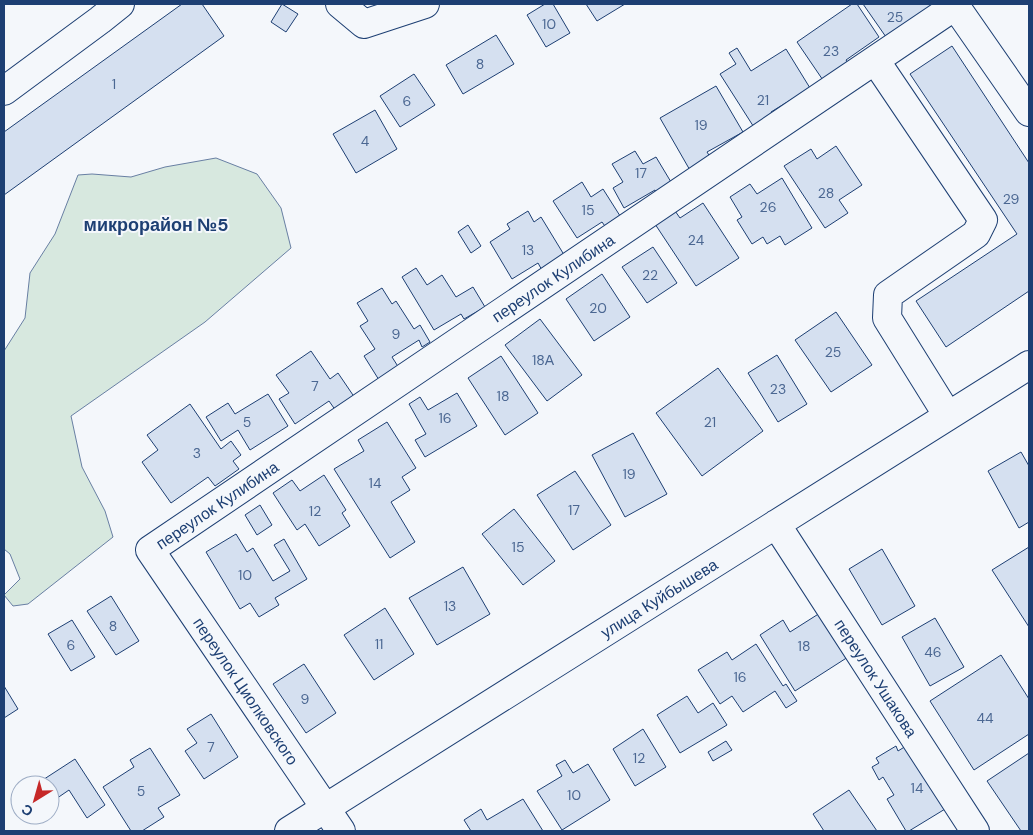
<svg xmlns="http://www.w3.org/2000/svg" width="1033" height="835" viewBox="0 0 1033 835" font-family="'DM Sans',sans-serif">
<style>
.green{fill:#d7e8df;stroke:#687fa3}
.building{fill:#d5e0f0;stroke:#1d3f73}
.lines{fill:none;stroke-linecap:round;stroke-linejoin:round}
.minor-casing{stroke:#1d3f73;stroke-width:30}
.minor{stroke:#f4f7fb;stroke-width:28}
.labels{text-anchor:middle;stroke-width:4;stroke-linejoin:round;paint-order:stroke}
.number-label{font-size:14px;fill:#4b6792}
.street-label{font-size:16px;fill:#1d3f73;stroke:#f4f7fb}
.neighbourhood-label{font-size:18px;font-weight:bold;fill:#1d3f73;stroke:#f4f7fb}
</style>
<rect width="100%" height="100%" fill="#f4f7fb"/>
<path class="green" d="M216,158L257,174L281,208L291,248L205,322L71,416L82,467L105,511L113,537L28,604L13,606L4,595L20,579L10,554L4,549V351L25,318L30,273L55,234L78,175L92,174L131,177L165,167Z"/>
<path class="building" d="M182,4H202L224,36L4,195V132Z
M282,4L298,14L286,32L271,22Z
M545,4H553L570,33L546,47L527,15Z
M586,4H625L597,21Z
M852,4H857L879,37L846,60L854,72L829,89L797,42Z
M863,4H930L932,7L893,47Z
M496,35L514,64L463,94L446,65Z
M952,46L1029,163V291L946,347L916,301L1017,234L910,74Z
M737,48L751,71L786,49L810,88L771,112L776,120L757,132L720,74L736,64L729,53Z
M414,74L435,105L400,127L380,96Z
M716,86L743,132L707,152L712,160L691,172L660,118Z
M375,110L397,149L356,173L333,134Z
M836,146L862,185L839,200L848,213L825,228L784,166L811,149L817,159Z
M635,151L643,164L656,157L674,187L659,196L655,190L624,208L613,188L623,182L612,164Z
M782,178L812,228L785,245L780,236L767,244L763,237L752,244L737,220L742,217L730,197L750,184L757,194Z
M582,182L591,197L603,189L622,219L607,229L602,222L577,238L553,201Z
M703,203L739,258L696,286L653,221L673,208L680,218Z
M528,211L534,222L541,217L566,258L543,272L538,263L512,279L490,242L510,229L507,224Z
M468,225L481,246L471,253L458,232Z
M653,247L677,283L647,303L622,267Z
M416,268L427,285L442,275L456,297L473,287L485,307L464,319L461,314L434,330L402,277Z
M602,274L630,317L594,341L566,299Z
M382,288L392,304L396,301L414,329L420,325L430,342L422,347L419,340L392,357L399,368L379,380L364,356L375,349L360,326L368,321L357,303Z
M836,312L872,365L831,392L795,340Z
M540,319L582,375L547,401L505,345Z
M311,351L330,379L338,373L355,398L336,411L329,401L295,424L279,399L289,393L276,375Z
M777,355L807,404L778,422L748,373Z
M501,356L538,413L505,435L468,378Z
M718,368L763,431L702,476L656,413Z
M457,393L477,426L425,457L415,440L426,434L409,404L420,397L428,410Z
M268,394L288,426L250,450L238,430L221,441L206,417L228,403L235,414Z
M190,404L221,449L231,441L241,455L233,461L239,469L215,486L208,477L171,503L142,462L158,450L147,435Z
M387,422L416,468L402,477L410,490L391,502L415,542L390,558L334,469L364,451L358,440Z
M633,433L667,494L625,517L592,455Z
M1021,452L1029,466V522L1019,528L988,471Z
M575,471L611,525L573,550L537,495Z
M324,475L346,510L342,513L350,526L319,546L305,524L297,530L273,493L292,480L300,491Z
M260,505L272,525L257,535L245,515Z
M514,509L555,561L523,585L482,534Z
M236,534L247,552L253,548L273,581L290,571L274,545L284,539L307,579L275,598L279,605L259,617L250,603L240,609L206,552Z
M1029,547V627L992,570Z
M882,549L915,606L882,625L849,569Z
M463,567L490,614L437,645L409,598Z
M111,596L139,641L116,655L87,611Z
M385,608L414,654L374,680L344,635Z
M820,613L848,657L795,691L760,635L783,620L790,632Z
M935,618L964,667L930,686L902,637Z
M72,620L95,657L71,671L48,634Z
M756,644L783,686L786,684L797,701L786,708L775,691L743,712L732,696L720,704L698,670L727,652L732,660Z
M1001,655L1029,699V734L974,770L930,701Z
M304,664L336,713L306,733L273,684Z
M4,686L18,709L4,718Z
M687,696L698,713L713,703L727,725L680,753L657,715Z
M211,714L238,757L204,779L185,751L197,743L187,729Z
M643,729L666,767L635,786L613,749Z
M726,741L732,750L713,761L708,752Z
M896,746L898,751L906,746L950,806L909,831H906L887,799L894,795L883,777L879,780L872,767L879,763L876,758Z
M150,748L180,795L158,808L164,817L142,831H131L103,787L134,767L130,760Z
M1029,753V831H1021L987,781Z
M75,759L105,805L87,818L69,790L50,803V785H35Z
M565,760L573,773L588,764L610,800L562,830L537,791L562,776L556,765Z
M849,790L877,831H824L813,814Z
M523,799L543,831H471L464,820L481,809L487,820Z"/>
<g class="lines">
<g class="minor-casing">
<path id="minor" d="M340,4L364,24L425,4
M954,4L1029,112
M875,60L983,220L976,234L888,295L887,318L948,416
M4,91L100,20L120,4
M776,524L975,831
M289,831L1029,365
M341,831L150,550L958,4"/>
</g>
<use href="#minor" class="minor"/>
</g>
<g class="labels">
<g class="number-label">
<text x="895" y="22">25</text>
<text x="549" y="29">10</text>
<text x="831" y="56">23</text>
<text x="480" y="69">8</text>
<text x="114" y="89">1</text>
<text x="763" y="105">21</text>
<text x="407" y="106">6</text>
<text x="701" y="130">19</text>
<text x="365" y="146">4</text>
<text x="641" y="178">17</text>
<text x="826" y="198">28</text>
<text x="1011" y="204">29</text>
<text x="768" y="212">26</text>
<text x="588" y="215">15</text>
<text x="696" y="245">24</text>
<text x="528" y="255">13</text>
<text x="650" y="280">22</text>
<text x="598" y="313">20</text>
<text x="396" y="339">9</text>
<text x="833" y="357">25</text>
<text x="543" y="365">18А</text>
<text x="315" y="391">7</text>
<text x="778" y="394">23</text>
<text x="503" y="401">18</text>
<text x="445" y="423">16</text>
<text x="247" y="427">5</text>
<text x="710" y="427">21</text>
<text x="197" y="458">3</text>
<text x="629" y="479">19</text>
<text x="375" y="488">14</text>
<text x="574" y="515">17</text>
<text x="315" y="516">12</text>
<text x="518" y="552">15</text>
<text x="245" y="580">10</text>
<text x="450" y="611">13</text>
<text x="113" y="631">8</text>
<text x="379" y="649">11</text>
<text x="71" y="650">6</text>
<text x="804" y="651">18</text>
<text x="933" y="657">46</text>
<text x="740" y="682">16</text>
<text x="305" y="704">9</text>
<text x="985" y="723">44</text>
<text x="211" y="752">7</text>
<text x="639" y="763">12</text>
<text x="917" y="793">14</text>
<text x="141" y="796">5</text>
<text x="574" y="800">10</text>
</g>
<g class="street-label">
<text transform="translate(553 278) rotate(-34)" y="6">переулок Кулибина</text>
<text transform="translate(217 505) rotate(-34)" y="6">переулок Кулибина</text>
<text transform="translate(659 598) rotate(-32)" y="6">улица Куйбышева</text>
<text transform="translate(876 678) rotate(57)" y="6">переулок Ушакова</text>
<text transform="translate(246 691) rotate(56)" y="6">переулок Циолковского</text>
</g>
<g class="neighbourhood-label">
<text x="156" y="231">микрорайон №5</text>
</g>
</g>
<rect width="1033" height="835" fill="none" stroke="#1d3f73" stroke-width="10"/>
<g transform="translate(35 800) rotate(217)"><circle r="24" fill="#f4f7fb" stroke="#9eadc5"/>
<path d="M0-4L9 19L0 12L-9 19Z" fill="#c62828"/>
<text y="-8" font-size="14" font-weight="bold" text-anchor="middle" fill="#1d3f73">С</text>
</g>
</svg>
